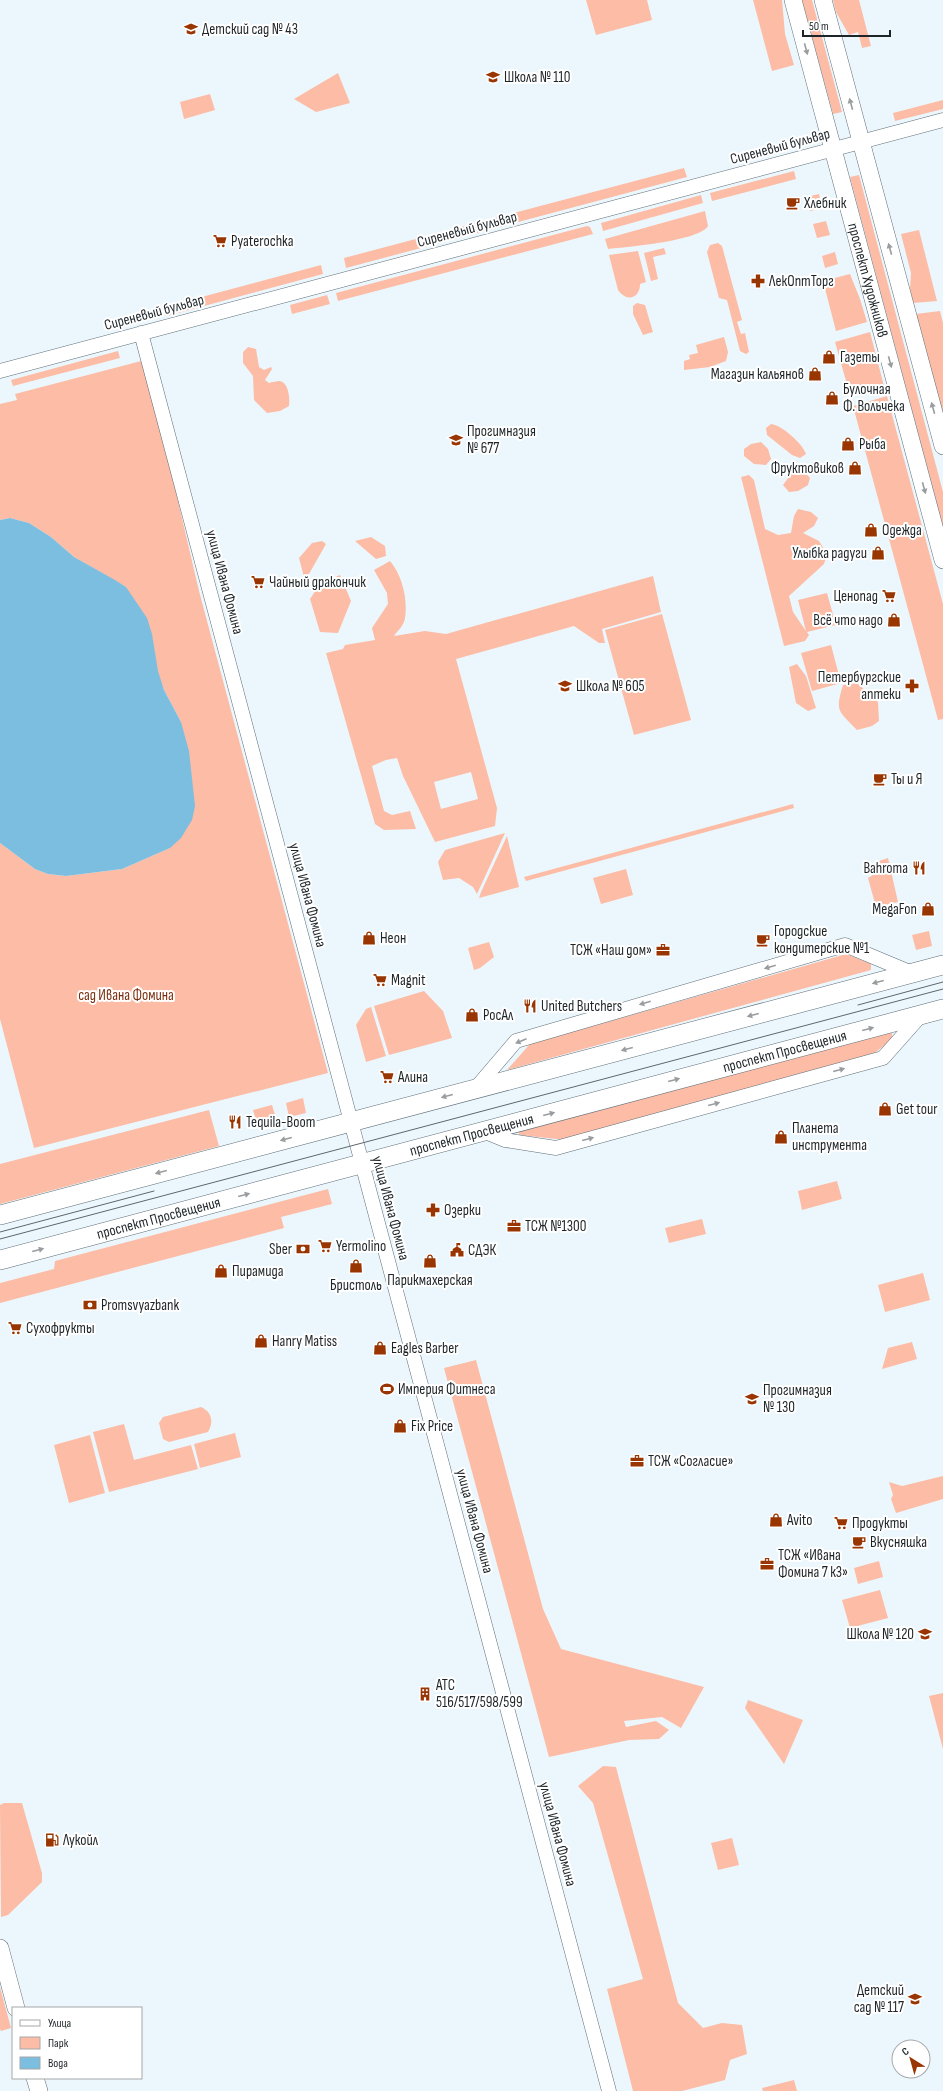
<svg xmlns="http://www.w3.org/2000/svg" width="943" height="2091" viewBox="0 0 943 2091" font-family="'Sofia Sans Condensed',sans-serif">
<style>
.green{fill:#fcbca5;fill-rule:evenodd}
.water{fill:#7cbee0}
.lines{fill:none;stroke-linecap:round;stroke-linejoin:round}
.minor-casing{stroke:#5f6e77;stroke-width:15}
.tertiary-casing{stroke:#5f6e77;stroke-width:18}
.secondary-casing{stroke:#5f6e77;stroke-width:20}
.minor{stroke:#fff;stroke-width:14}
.tertiary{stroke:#fff;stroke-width:17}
.secondary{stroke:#fff;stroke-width:19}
.tram{stroke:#5e666b;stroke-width:1}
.oneway{fill:#9a9d9f}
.labels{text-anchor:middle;stroke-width:4;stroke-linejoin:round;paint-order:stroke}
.poi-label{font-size:15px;fill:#1e2529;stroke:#fff;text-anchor:start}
.street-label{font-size:15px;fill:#1e2529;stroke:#fff}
.park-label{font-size:15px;fill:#7a3010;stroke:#fff}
</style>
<rect width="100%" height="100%" fill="#ecf7fd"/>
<path class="green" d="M586,0H647L652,20L596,35Z
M753,0H782L785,34L794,65L772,71Z
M802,0H812L842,112L833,114Z
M833,0H859L871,46L862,48L858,32L849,35L836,12Z
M338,73L350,103L316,112L294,99Z
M210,94L215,110L184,119L180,102Z
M943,100V109L895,121L893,113Z
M684,168L687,177L346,268L344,258Z
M794,171L796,179L712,201L710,193Z
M859,175L943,492V527L850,177Z
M819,194L822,208L810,211L806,197Z
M701,195L703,203L603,231L601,223Z
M705,211L708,226C699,241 627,247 608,249L605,239Z
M826,221L830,235L817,238L813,224Z
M587,226L590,227L593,234L338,301L336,293Z
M919,230L937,301L913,303L910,289L911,273L901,234Z
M718,243L722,246L742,320L737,322L741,334L745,333L749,352L746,354L740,351L727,300L719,298L707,252L710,245Z
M664,248L666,254L653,257L658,279L651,281L644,253Z
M638,251L646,282L640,284C640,299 626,302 618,290L609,255Z
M835,252L838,264L825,268L822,256Z
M321,265L323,274L167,316L164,307Z
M850,274L860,299L867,322L836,331L823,281Z
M327,295L330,304L292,314L290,305Z
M637,303L645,305L653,332L643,335L633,314V306Z
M940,311L943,323V416L916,314Z
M870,332L884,386L850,395L835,342Z
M724,337L728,352L726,361L710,367L684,370V361L690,359L689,355L698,353L696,345Z
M248,347L256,349L259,367L264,370L271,367L272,369L265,380L269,383C272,382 277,381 280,381C289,383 290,399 289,406L280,411L267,413L254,400L253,376L243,363V352Z
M118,351L120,358L13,386L11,380Z
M145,360L199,591L328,1073L34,1148L0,1019V843L35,869L48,874L66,876L122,869L170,848L181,722L164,690L126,587L74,557L51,537L29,523L10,518L0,520V404L17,400L15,394Z
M887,396L943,604V719L938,720L853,406Z
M771,424C782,425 803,444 806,454L800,458L792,455L767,435L766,428Z
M761,442L768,449L771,459L766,465L754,464L744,456V449L751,444Z
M794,470H803L810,478L808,485L798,491L789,492L783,485Z
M749,475L754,480L765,529L778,535L791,533L794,516L798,509L811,512L818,518L814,526L803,533L819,541L827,554L824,564L789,596L793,612L806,631L798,600L827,593L836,625L807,632L809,635L805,641L784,646L741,477Z
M371,537L385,546L386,556L376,559L355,541Z
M322,541L326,544L305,581L299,558L312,543Z
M390,561C402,575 408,599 405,618C404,626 397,631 394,636L425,631L446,634L653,576L661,612L602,629L605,643H599L574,626L456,659L497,808L495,826L435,842L403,776L397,758L386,760L372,766L384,811L392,815L410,811L416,829L384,830L375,824L326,653L343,649L345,645L375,640L372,628L388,604L387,593L374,570ZM471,772L478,799L441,809L434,782Z
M340,575L351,601L338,633L320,632L310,599L320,584Z
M662,614L691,720L634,735L605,630Z
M831,645L841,683L812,691L801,653Z
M797,664L806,676L816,708L808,711L796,703L789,667Z
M857,683L878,702L879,721L872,726L857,730C838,710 835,712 843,685Z
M793,804L794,808L526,881L524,877Z
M505,833L477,894L473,887L459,878L443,880L438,862L445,850Z
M507,836L519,887L479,898L481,892Z
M888,858L898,902L876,907L868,878L881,870L879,861Z
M626,869L633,895L601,904L593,878Z
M929,931L932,946L916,950L912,935Z
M489,942L494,957L480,968L474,970L468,948Z
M846,954L871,964V970L507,1070L530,1044Z
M424,991L443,1011L452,1038L389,1055L374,1006Z
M371,1007L386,1056L366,1062L356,1025L366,1009Z
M892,1032V1039L871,1056L566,1140L519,1135V1131Z
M303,1098L306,1113L289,1117L286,1103Z
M272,1105L276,1118L257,1123L253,1110Z
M209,1110L219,1146L0,1204V1164Z
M837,1181L842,1199L802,1210L798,1191Z
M328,1189L332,1204L281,1217L284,1228L0,1303V1283L54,1269L55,1261Z
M702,1219L706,1234L669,1243L665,1228Z
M923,1273L930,1300L885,1312L878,1285Z
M912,1342L917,1359L882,1369L888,1348Z
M476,1360L543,1609L561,1649L704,1687L681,1728L662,1717L624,1721L626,1727L656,1721L669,1730L659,1739L629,1740L549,1757L444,1368Z
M201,1407C212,1412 214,1422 208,1432L169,1442L163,1439L159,1423L163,1417Z
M124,1424L134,1460L191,1445L198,1469L109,1492L93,1432Z
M235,1433L241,1457L200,1468L194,1444Z
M90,1435L105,1493L69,1503L54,1445Z
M943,1476V1499L896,1513L891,1499L893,1495L889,1482L902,1486Z
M879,1561L883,1577L858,1584L854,1568Z
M880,1590L888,1618L850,1628L842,1600Z
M943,1693V1749L929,1696Z
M748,1700L803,1720L784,1764L745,1708Z
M603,1766L616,1767L678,2003L703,2028L722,2023L742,2025L747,2054L730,2060L725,2080L682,2091H633L607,1989L643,1979L593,1803L578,1786Z
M4,1803H22L42,1873V1882L8,1915L1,1917L0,1805Z
M732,1838L739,1865L718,1870L711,1843Z
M0,1987L11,2028L1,2031L0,2029Z
M794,2080L797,2091H763L762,2088Z"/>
<path class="water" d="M10,518L29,523L51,537L74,557L115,580L126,587L147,618L152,634L158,671L164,690L181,722L189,751L195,806L192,820L181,838L170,848L122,869L66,876L48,874L35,869L0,843V520Z"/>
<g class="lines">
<g class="minor-casing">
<path id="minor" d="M141,333L609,2091
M0,371L943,120
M475,1089L516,1041L845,945L912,973
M483,1131L505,1140L556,1148L883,1058L922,1014"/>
</g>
<g class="tertiary-casing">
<g id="tertiary">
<path id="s1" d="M793,0L943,560"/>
<path d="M823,0L943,446"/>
<path d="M0,1948L16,2008"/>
<path d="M35,2078L39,2091"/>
</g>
</g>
<g class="secondary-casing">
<g id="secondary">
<path d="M0,1215L943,965"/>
<path id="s2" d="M0,1260L943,1009"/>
</g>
</g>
<use href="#minor" class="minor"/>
<use href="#tertiary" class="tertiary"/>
<use href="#secondary" class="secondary"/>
<path class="tram" d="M858,1005L943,982
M0,1232L154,1191
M0,1239L943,989"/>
</g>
<defs><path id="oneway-solid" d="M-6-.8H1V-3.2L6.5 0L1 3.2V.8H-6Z"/></defs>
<g class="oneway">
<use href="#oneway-solid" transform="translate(806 49) rotate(75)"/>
<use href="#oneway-solid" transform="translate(851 104) rotate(-105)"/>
<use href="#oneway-solid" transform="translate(890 249) rotate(-105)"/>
<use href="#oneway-solid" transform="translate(890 362) rotate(75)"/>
<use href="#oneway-solid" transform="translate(933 408) rotate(-105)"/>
<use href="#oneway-solid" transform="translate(924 488) rotate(75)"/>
<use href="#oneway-solid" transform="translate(770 967) rotate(164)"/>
<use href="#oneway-solid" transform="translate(878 982) rotate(165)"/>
<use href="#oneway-solid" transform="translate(645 1003) rotate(164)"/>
<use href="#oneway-solid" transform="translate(753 1015) rotate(165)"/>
<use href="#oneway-solid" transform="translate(868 1029) rotate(-15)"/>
<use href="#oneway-solid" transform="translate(521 1041) rotate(157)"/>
<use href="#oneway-solid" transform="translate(627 1049) rotate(165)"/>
<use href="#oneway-solid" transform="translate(839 1070) rotate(-15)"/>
<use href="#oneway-solid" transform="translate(674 1080) rotate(-15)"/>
<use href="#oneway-solid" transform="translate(447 1096) rotate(165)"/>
<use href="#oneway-solid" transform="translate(714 1104) rotate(-15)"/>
<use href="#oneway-solid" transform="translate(549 1114) rotate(-15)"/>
<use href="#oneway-solid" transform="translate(286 1139) rotate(165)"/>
<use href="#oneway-solid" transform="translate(588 1139) rotate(-15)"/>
<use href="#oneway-solid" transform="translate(161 1172) rotate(165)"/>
<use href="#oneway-solid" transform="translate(244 1195) rotate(-15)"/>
<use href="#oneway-solid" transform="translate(38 1250) rotate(-15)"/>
</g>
<defs>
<g id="school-bare" transform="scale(1.08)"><path d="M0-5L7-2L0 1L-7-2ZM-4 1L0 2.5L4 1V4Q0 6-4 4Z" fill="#993500" stroke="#fff" stroke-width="2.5" paint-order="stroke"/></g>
<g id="cafe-bare" transform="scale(1.08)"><path d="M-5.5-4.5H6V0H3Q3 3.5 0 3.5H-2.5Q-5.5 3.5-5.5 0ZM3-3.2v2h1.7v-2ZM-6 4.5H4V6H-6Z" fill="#993500" stroke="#fff" stroke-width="2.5" paint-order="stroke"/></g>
<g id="supermarket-bare" transform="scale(1.08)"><path d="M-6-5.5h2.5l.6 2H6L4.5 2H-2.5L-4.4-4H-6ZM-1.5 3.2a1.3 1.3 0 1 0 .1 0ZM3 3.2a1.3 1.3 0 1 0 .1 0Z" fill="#993500" stroke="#fff" stroke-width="2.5" paint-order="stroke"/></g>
<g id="pharmacy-bare" transform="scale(1.08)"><path d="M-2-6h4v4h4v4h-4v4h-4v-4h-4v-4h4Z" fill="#993500" stroke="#fff" stroke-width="2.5" paint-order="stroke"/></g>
<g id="shop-bare" transform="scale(1.08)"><path d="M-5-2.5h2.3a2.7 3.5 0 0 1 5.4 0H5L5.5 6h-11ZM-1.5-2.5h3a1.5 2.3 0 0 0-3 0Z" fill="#993500" stroke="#fff" stroke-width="2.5" paint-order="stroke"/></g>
<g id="restaurant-bare" transform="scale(1.08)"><path d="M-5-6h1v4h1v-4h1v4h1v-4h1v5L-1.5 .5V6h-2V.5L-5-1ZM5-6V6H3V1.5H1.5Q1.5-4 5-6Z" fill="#993500" stroke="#fff" stroke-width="2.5" paint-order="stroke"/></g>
<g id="office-bare" transform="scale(1.08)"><path d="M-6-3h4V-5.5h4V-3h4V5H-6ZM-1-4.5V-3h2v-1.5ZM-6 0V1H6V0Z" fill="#993500" stroke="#fff" stroke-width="2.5" paint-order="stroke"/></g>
<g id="bank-bare" transform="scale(1.08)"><path d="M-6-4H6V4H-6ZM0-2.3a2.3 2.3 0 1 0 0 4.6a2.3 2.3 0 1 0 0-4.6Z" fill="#993500" stroke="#fff" stroke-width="2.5" paint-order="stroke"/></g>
<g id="civic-bare" transform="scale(1.08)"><path d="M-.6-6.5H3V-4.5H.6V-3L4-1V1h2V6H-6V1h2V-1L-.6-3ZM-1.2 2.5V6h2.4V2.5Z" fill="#993500" stroke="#fff" stroke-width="2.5" paint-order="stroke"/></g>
<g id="stadium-bare" transform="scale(1.08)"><path d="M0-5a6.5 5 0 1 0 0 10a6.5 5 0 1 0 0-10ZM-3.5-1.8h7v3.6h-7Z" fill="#993500" stroke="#fff" stroke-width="2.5" paint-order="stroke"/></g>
<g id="building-bare" transform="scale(1.08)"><path d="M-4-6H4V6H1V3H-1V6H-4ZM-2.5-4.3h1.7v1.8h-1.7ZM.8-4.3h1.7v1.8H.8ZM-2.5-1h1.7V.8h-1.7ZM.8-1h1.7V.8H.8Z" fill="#993500" stroke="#fff" stroke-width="2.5" paint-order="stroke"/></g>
<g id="fuel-bare" transform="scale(1.08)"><path d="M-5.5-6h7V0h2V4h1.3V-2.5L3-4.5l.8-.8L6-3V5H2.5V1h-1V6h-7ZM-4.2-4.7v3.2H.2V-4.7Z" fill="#993500" stroke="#fff" stroke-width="2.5" paint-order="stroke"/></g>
</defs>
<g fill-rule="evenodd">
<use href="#school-bare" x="191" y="29"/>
<use href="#school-bare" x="493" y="77"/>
<use href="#cafe-bare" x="793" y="203"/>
<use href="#supermarket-bare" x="220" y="241"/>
<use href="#pharmacy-bare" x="758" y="281"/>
<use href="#shop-bare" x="829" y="357"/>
<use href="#shop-bare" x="815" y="374"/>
<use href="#shop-bare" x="832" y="398"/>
<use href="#school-bare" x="456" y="440"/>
<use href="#shop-bare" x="848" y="444"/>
<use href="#shop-bare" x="855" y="468"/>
<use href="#shop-bare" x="871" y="530"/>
<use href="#shop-bare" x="878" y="553"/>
<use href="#supermarket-bare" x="258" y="582"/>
<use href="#supermarket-bare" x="889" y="596"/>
<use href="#shop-bare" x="894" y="620"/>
<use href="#school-bare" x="565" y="686"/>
<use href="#pharmacy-bare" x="912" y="686"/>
<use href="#cafe-bare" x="880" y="779"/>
<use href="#restaurant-bare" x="919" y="868"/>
<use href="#shop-bare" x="928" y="909"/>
<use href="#shop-bare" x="369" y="938"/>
<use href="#cafe-bare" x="763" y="940"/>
<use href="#office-bare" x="663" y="950"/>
<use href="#supermarket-bare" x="380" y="980"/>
<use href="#restaurant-bare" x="530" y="1006"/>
<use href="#shop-bare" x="472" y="1015"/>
<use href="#supermarket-bare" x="387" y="1077"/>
<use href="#shop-bare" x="885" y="1109"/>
<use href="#restaurant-bare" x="235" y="1122"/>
<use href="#shop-bare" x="781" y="1137"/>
<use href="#pharmacy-bare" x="433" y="1210"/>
<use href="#office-bare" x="514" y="1226"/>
<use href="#supermarket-bare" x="325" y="1246"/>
<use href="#bank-bare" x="303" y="1249"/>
<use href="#civic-bare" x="457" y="1250"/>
<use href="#shop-bare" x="430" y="1261"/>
<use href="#shop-bare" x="356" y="1266"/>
<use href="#shop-bare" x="221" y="1271"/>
<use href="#bank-bare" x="90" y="1305"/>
<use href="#supermarket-bare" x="15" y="1328"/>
<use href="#shop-bare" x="261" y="1341"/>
<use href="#shop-bare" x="380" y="1348"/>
<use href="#stadium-bare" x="387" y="1389"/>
<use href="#school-bare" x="752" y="1399"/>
<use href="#shop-bare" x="400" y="1426"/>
<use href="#office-bare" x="637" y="1461"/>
<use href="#shop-bare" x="776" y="1520"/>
<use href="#supermarket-bare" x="841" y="1523"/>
<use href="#cafe-bare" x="859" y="1542"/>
<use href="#office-bare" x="767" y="1564"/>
<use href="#school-bare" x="925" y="1634"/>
<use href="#building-bare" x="425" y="1694"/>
<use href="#fuel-bare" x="52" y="1840"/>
<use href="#school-bare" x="915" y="1999"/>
</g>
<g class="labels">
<g class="poi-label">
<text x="202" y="34">Детский сад № 43</text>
<text x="504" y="82">Школа № 110</text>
<text x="804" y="208">Хлебник</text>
<text x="231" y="246">Pyaterochka</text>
<text x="769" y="286">ЛекОптТорг</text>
<text x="840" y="362">Газеты</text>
<text x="804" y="379" text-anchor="end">Магазин кальянов</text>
<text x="843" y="394">Булочная<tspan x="843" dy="17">Ф. Вольчека</tspan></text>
<text x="467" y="436">Прогимназия<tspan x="467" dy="17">№ 677</tspan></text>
<text x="859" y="449">Рыба</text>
<text x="844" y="473" text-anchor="end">Фруктовиков</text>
<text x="882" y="535">Одежда</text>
<text x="867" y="558" text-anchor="end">Улыбка радуги</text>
<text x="269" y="587">Чайный дракончик</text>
<text x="878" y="601" text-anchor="end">Ценопад</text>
<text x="883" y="625" text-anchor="end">Всё что надо</text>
<text x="901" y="682" text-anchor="end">Петербургские<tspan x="901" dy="17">аптеки</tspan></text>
<text x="576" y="691">Школа № 605</text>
<text x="891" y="784">Ты и Я</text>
<text x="908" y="873" text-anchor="end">Bahroma</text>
<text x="917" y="914" text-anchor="end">MegaFon</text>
<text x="774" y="936">Городские<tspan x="774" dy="17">кондитерские №1</tspan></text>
<text x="380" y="943">Неон</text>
<text x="652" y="955" text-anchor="end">ТСЖ «Наш дом»</text>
<text x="391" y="985">Magnit</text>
<text x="541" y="1011">United Butchers</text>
<text x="483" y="1020">РосАл</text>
<text x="398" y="1082">Алина</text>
<text x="896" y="1114">Get tour</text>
<text x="246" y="1127">Tequila-Boom</text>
<text x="792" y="1133">Планета<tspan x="792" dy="17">инструмента</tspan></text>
<text x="444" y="1215">Озерки</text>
<text x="525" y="1231">ТСЖ №1300</text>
<text x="336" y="1251">Yermolino</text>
<text x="292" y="1254" text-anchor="end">Sber</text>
<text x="468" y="1255">СДЭК</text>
<text x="232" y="1276">Пирамида</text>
<text x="430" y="1285" text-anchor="middle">Парикмахерская</text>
<text x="356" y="1290" text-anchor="middle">Бристоль</text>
<text x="101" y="1310">Promsvyazbank</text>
<text x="26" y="1333">Сухофрукты</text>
<text x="272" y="1346">Hanry Matiss</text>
<text x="391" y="1353">Eagles Barber</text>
<text x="398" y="1394">Империя Фитнеса</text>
<text x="763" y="1395">Прогимназия<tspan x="763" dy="17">№ 130</tspan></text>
<text x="411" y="1431">Fix Price</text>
<text x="648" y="1466">ТСЖ «Согласие»</text>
<text x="787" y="1525">Avito</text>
<text x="852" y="1528">Продукты</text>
<text x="870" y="1547">Вкусняшка</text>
<text x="778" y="1560">ТСЖ «Ивана<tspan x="778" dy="17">Фомина 7 к3»</tspan></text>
<text x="914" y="1639" text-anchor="end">Школа № 120</text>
<text x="436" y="1690">АТС<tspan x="436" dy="17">516/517/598/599</tspan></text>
<text x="63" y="1845">Лукойл</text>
<text x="904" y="1995" text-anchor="end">Детский<tspan x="904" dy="17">сад № 117</tspan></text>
</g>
<g class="street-label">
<text transform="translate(780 146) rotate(-15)" y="5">Сиреневый бульвар</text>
<text transform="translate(467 229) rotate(-15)" y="5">Сиреневый бульвар</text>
<text dy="5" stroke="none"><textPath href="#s1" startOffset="290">проспект Художников</textPath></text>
<text transform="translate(154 312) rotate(-15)" y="5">Сиреневый бульвар</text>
<text transform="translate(225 582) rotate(75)" y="5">улица Ивана Фомина</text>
<text transform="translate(308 895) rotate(75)" y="5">улица Ивана Фомина</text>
<text dy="5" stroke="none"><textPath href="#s2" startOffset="812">проспект Просвещения</textPath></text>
<text dy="5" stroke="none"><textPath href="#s2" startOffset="488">проспект Просвещения</textPath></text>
<text transform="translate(391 1208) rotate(75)" y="5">улица Ивана Фомина</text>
<text dy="5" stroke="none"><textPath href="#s2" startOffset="164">проспект Просвещения</textPath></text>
<text transform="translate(475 1521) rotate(75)" y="5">улица Ивана Фомина</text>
<text transform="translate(558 1834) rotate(75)" y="5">улица Ивана Фомина</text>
</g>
<g class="park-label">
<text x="126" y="1000">сад Ивана Фомина</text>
</g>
</g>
<rect x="12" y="2007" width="130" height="72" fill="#ffffff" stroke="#a5a8a9"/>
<rect x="20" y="2020" width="20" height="6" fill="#ffffff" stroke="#a5a8a9"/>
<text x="48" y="2027" font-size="12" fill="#1e2529">Улица</text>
<rect x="20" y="2037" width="20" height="12" fill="#fcbca5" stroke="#a5a8a9"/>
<text x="48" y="2047" font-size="12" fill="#1e2529">Парк</text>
<rect x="20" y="2057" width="20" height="12" fill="#7cbee0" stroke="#a5a8a9"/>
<text x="48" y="2067" font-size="12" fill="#1e2529">Вода</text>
<g transform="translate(911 2059) rotate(323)"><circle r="19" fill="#ffffff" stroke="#a5a8a9"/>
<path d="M0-3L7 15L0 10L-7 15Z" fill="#993500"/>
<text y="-6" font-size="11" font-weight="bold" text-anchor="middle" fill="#1e2529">С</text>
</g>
<path d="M803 30v6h87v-6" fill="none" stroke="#1e2529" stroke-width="2"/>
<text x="809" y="30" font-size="12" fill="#1e2529" stroke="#ffffff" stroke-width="3" paint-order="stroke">50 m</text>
</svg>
